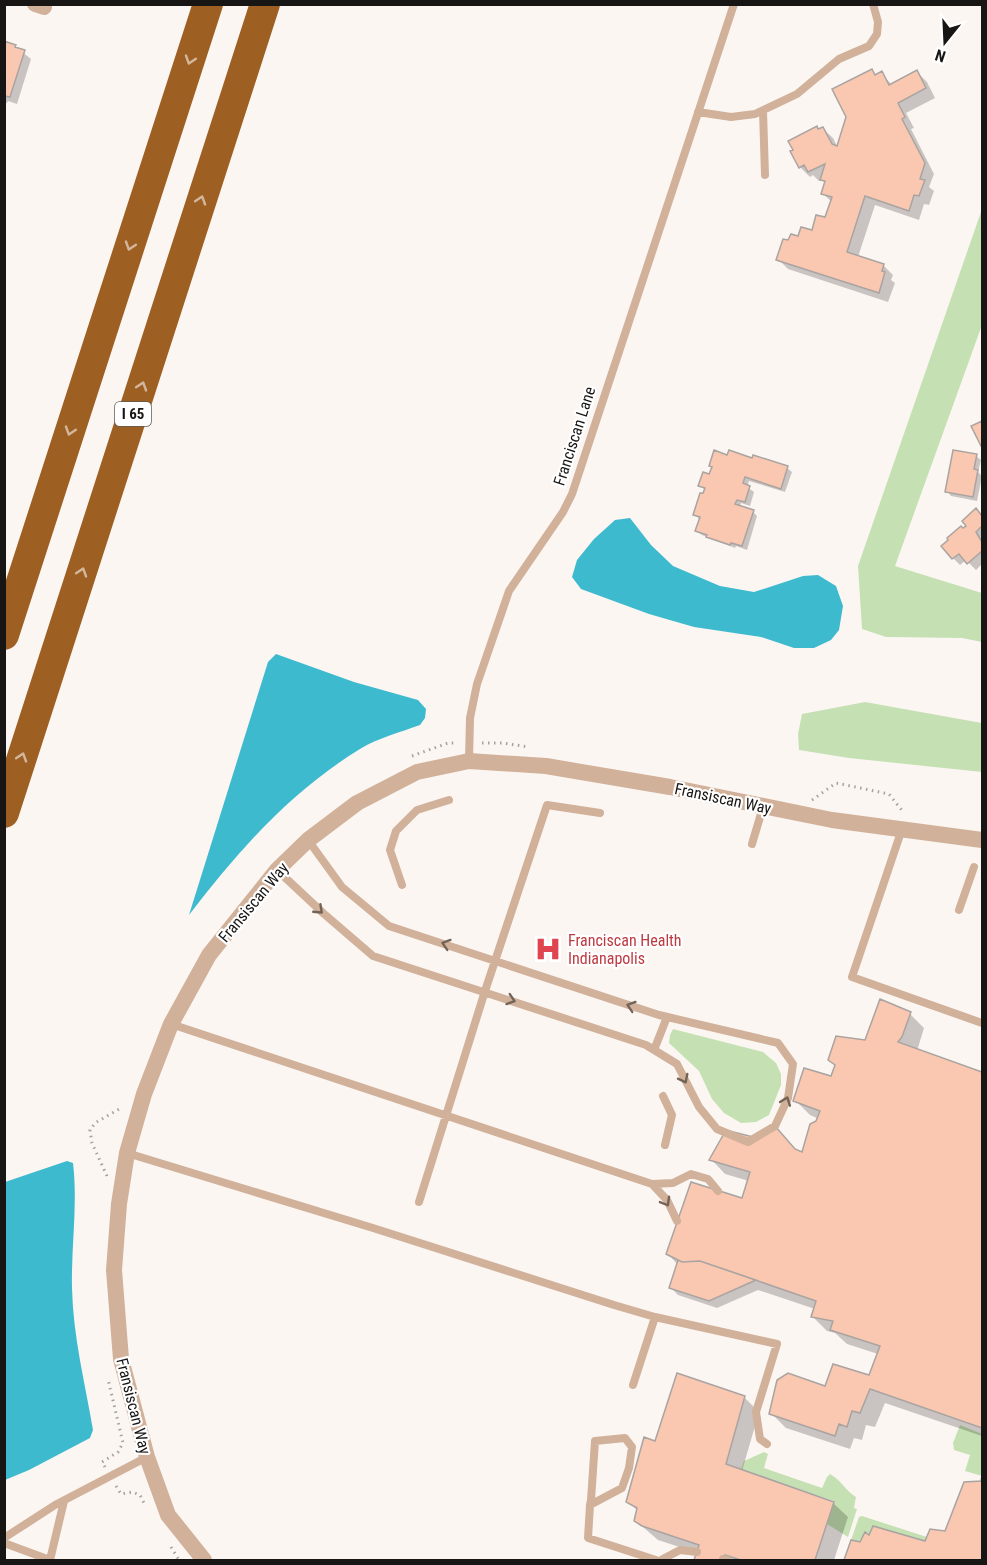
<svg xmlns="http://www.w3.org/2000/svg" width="987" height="1565" viewBox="0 0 987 1565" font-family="'Roboto Condensed',sans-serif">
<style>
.green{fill:#c5e1b3}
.water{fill:#3ebacf}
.shadow{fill:#0003}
.building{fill:#fac7b0;stroke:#a9a4a1;stroke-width:1.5}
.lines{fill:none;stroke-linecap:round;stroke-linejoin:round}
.path{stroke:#a5a19e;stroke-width:3;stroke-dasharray:1.5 4.5;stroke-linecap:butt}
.service{stroke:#d1b199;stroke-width:8}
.minor{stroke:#d1b199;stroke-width:16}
.motorway{stroke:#9e5f22;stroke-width:30}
.oneway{stroke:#d3b79c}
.oneway2{stroke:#746457}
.labels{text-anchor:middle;stroke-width:4.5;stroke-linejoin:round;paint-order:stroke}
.shield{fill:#fff;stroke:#5d5c5b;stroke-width:1.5}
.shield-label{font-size:15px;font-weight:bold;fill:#181615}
.street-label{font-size:16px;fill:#181615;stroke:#fff}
.health-label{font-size:16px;fill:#be3a42;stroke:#fff;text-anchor:start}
</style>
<rect width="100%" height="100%" fill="#fcf6f3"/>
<path class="green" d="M982,209V325L895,566L982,593V642L962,638L886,637L862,629L858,566Z
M865,702L982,723V772L849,758L799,750L798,734L802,714Z
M673,1029L763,1052L776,1063L781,1074V1085L769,1115L756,1122L741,1123L724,1113L712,1099L699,1071L669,1043L670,1035Z
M960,1425L982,1434V1476L965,1471L970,1455L954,1450L953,1443Z
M764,1452L768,1454L764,1468L822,1488L827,1477L830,1474C841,1480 846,1491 856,1497L854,1508L857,1509L848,1537L827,1524L834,1501L741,1470L744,1461Z
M862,1516L927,1537L925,1542L864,1534L860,1542L851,1540L859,1517Z"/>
<path class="water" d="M630,518L651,545L673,566L720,586L754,592L803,576L818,575L836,586L843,606L839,630L831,640L814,648H794L761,637L694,627L649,614L581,589L572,577L577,560L594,539L615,520Z
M276,654L354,682L418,700L426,709L425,718L420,725C401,732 378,738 360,749C290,792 238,851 189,915L268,662Z
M67,1161L73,1163C78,1205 71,1246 72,1288C73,1336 85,1383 93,1430L90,1438L29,1470L5,1480V1182Z"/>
<path class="shadow" d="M4,43L15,46L31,59L17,104L8,101L7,103L4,102Z
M872,71L877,76L881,73L892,85L917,72L927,82L935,98L906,113L914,128L911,129L934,174L929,187L934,191L929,205L924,204L919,220L875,205L858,257L883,265L893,275L891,280L895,283L888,302L788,269L778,259L789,242L813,232L826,219L832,202L822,193L825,183L822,180L819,181L813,175L810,177L800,167L819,130L823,129L833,138L838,148Z
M976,456L981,460L978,472L982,476L977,501L951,496L947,491Z
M728,457L787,468L792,472L785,492L749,481L747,487L754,492L750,506L741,503L740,507L753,512L757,516L747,550L736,546L735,548L702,535L697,531L699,519L695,514L705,490L700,485L710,476L713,468L710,466Z
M976,510L982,517V564L976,570L966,560L960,565L953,558L963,530L968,526Z
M910,1014L924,1028L917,1051L982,1074V1436L885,1403L875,1427L866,1425L862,1440L854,1438L850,1449L786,1428L771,1413L826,1387L869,1377L878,1354L847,1344L835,1333L827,1331L813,1317L815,1309L758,1290L717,1308L678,1295L671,1288L678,1265L668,1254L743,1200L749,1181L725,1174L711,1159L775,1128L797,1151L803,1154L819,1119L810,1115L795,1100L832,1078L866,1042Z
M744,1397L759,1412L742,1471L833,1503L848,1517L834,1560H696L698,1553L658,1540L636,1521L638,1511L628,1501L656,1443Z
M982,1481V1560H846L852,1542L861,1544L870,1537L926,1543L945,1533L965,1484Z"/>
<path class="building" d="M4,41L16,45L15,47L25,50L10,97L4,96Z
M872,69L875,75L882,71L889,85L917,70L926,88L898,103L905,117L902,119L925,163L920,179L925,180L919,196L914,195L909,211L865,196L847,252L884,264L882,271L885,272L879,293L776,260L783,239L788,240L791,234L798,236L801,227L812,230L816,215L825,217L832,197L821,194L825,181L820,180L825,164L808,172L804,165L799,168L790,151L793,150L788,141L817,126L818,129L823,127L832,144L837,146L846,117L832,89Z
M982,421V448L971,426Z
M714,450L727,455L729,450L752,458L753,455L788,466L781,489L745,477L743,483L750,486L745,502L737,500L735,504L754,510L742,546L731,543L730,545L706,537L707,535L695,531L700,517L693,515L700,493H703L705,488L698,486L703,472L709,474L712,467L709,466Z
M953,450L977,454L974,469L978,470L973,497L945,492Z
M976,508L982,516V526L976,532L982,542V551L967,564L959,554L952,559L941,546L948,540L947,538L961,526L963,528L966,526L962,521Z
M880,999L911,1012L902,1037L898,1042L982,1072V1428L870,1389L860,1413L852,1411L847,1427L839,1424L835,1436L769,1414L777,1380L788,1373L825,1386L833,1364L869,1375L880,1346L830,1330L833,1321L811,1317L816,1301L700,1261L682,1262L666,1254L691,1182L742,1198L750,1172L709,1160L726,1130L753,1137L775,1126L795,1149L802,1152L810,1124L816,1121L820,1111L793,1101L804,1068L831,1076L835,1065L828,1060L836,1036L865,1040Z
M678,1260L682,1262L700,1261L756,1280L709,1301L669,1288Z
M677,1373L745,1396L726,1464L834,1502L815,1560H741L725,1555L723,1560H694L699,1545L642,1526L634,1521L637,1508L626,1502L644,1437L655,1441Z
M982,1476V1560H844L851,1540L860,1542L865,1532L869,1535L873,1526L925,1541L930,1529L945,1531L964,1482L981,1481Z"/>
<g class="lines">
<path class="path" d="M482,743H502L529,747
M412,756L448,743H457
M812,800L836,783L889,794L904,813
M107,1176L92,1143L90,1130L95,1123L121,1108
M105,1467L102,1462L118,1452L123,1443L108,1379
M116,1486L121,1494L132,1492L140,1495L144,1503
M171,1547L179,1560"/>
<path class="service" d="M763,111L765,175
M698,112L731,117L755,114L797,94L839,59L869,46L877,34L878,22L873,4
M469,761L470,718L477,684L509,591L563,512L572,494L734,4
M902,829L852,977L982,1023
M752,844L763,807
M277,870L323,913L373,956L646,1045L677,1064L699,1107L717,1129L748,1142L775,1126L788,1098L793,1064L778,1043L659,1015L389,926L342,887L308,840
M402,885L390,850L396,831L417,810L449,800
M959,910L974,867
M171,1024L652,1184
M654,1050L667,1017
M663,1096L672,1115L665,1145
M127,1153L373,1228L614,1305L655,1317L777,1344L756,1412L760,1439L767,1444
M419,1202L485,991L547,805L600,813
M677,1221L667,1200L652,1184L673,1183L691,1174L708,1179L718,1191
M633,1385L655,1317
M590,1505L622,1488L629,1468L632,1447L625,1438L595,1441L591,1500L590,1505L588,1538L656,1560
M4,1538L55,1505L147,1457
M4,1543L50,1560L64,1501
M723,1559L727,1560
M661,1560L680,1550L697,1552"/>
<path class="minor" d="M35,4L44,7
M204,1560L168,1515L147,1457L121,1359L114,1270L119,1204L127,1153L144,1094L171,1024L209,955L277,870L308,840L357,803L417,772L469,761L546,766L670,787L832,820L982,840"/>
<path class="motorway" d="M4,635L208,4
M4,813L265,4"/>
</g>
<defs><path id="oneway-chevron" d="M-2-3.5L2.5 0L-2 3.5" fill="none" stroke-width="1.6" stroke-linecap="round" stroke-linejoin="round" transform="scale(1.5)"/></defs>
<g class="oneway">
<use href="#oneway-chevron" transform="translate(190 60) rotate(108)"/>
<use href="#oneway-chevron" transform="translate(201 200) rotate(-72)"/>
<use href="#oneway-chevron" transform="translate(130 246) rotate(108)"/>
<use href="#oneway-chevron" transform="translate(142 386) rotate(-72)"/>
<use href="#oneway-chevron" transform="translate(70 431) rotate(108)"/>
<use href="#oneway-chevron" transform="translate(82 572) rotate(-72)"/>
<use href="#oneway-chevron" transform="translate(22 757) rotate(-72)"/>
</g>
<g class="oneway2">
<use href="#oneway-chevron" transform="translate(319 910) rotate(43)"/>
<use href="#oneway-chevron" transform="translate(446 944) rotate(-162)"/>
<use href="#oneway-chevron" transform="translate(511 1000) rotate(18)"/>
<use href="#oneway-chevron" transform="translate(631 1006) rotate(-162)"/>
<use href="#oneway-chevron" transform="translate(684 1079) rotate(63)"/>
<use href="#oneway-chevron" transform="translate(786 1101) rotate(-70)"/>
<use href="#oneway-chevron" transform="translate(666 1202) rotate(60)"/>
</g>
<defs>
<g id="hospital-bare" transform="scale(2.07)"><path d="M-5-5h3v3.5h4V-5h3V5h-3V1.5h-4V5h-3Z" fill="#e0444e" stroke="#fff" stroke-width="2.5" paint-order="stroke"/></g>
</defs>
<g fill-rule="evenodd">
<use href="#hospital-bare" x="548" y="949"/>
</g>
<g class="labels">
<rect class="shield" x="115" y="402" width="36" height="24" rx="4.5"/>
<g class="shield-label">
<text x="133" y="419">I 65</text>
</g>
<g class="street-label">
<text transform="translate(574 436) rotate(-72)" y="6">Franciscan Lane</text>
<text transform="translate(723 798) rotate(12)" y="6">Fransiscan Way</text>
<text transform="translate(253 902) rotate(-50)" y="6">Fransiscan Way</text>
<text transform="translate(134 1406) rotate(76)" y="6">Fransiscan Way</text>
</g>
<g class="health-label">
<text x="568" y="946">Franciscan Health<tspan x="568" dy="18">Indianapolis</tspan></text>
</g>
</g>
<rect width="987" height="1565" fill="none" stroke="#181615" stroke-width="12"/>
<g transform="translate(945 42) rotate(198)" stroke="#ffffff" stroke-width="4.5" paint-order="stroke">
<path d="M0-4.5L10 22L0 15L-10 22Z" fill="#181615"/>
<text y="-9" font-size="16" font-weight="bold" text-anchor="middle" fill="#181615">N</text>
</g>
</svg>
